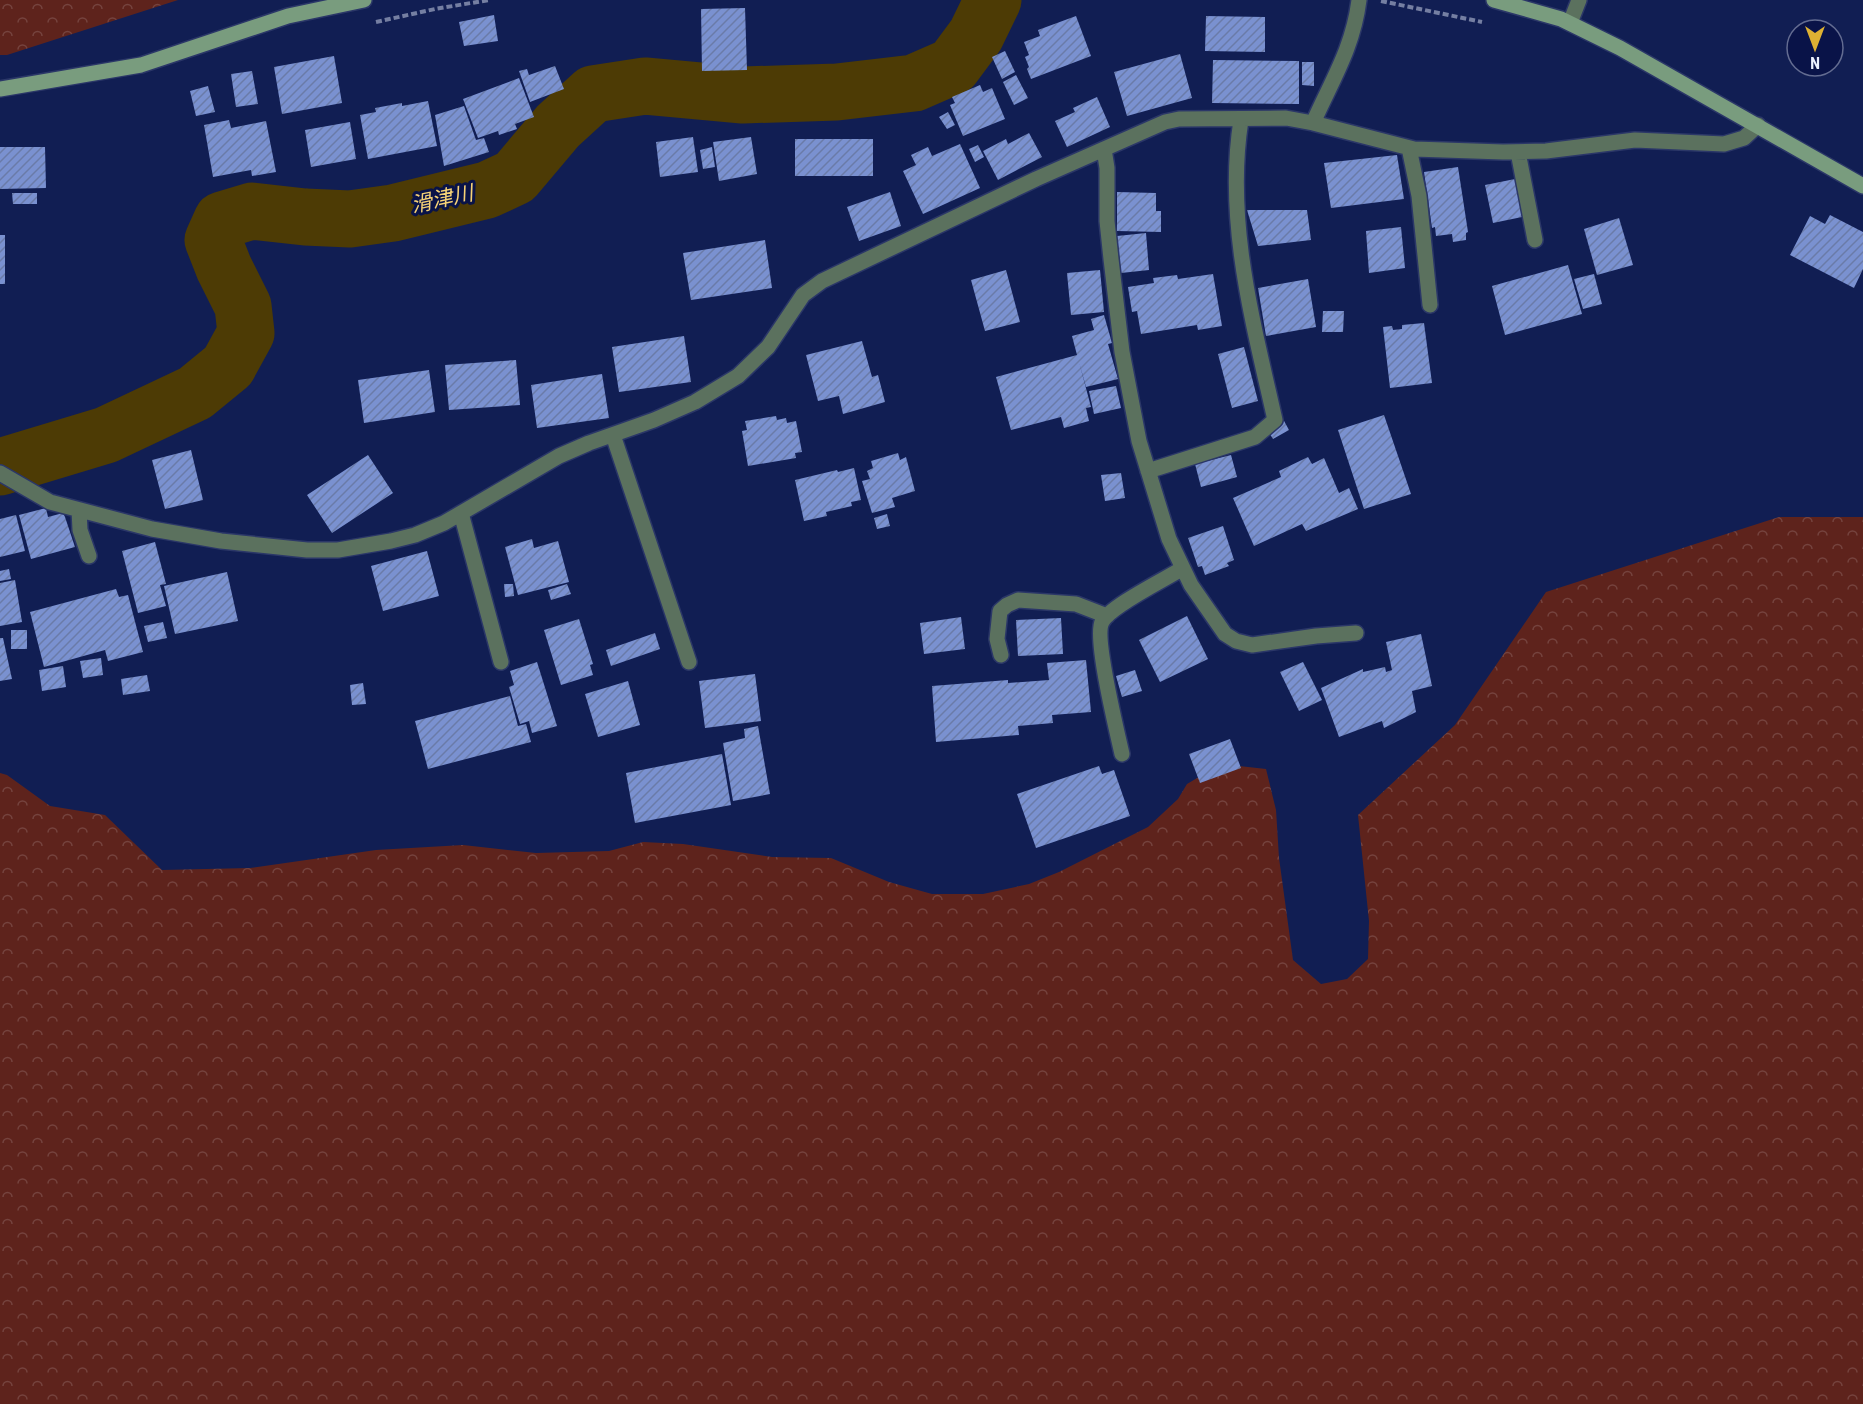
<svg xmlns="http://www.w3.org/2000/svg" width="1863" height="1404" viewBox="0 0 1863 1404" font-family="'Roboto Condensed','Noto Sans JP',sans-serif">
<style>
.forest{fill:url(#forest-crowns)}
.lines{fill:none;stroke-linecap:round;stroke-linejoin:round}
.river{stroke:#4d3b05;stroke-width:57}
.building{fill:url(#building-hatch)}
.street-casing{stroke:#2b3768;stroke-width:18}
.secondary-casing{stroke:#2b3768;stroke-width:18}
.path{stroke:#757fa2;stroke-width:4;stroke-dasharray:6 3;stroke-linecap:butt}
.street{stroke:#5b715e;stroke-width:15}
.secondary{stroke:#799c7e;stroke-width:15}
.labels{text-anchor:middle;stroke-width:6;stroke-linejoin:round;paint-order:stroke}
.water-label{font-size:21px;font-style:italic;fill:#f6d276;stroke:#091348}
</style>
<defs>
<pattern id="forest-crowns" width="20" height="18" patternUnits="userSpaceOnUse" patternTransform="scale(1.5)"><rect width="20" height="18" fill="#5e231c"/><path d="M2 6a3 3 0 1 1 6 0M12 15a3 3 0 1 1 6 0" fill="none" stroke="#75433e"/></pattern>
<pattern id="building-hatch" width="6" height="6" patternUnits="userSpaceOnUse" patternTransform="scale(1.5)"><rect width="6" height="6" fill="#7a91d0"/><path d="M-1 1l2-2M0 6l6-6M5 7l2-2" fill="none" stroke="#6a7ba8"/></pattern>
</defs>
<rect width="100%" height="100%" fill="#111e53"/>
<path class="forest" d="M0,0H178L7,55H0Z
M1779,517H1863V1404H0V773L7,775L50,806L105,815L162,870L250,868L376,850L463,845L536,853L609,851L643,842L683,844L772,857L831,858L889,882L932,894H983L1029,884L1059,872L1148,827L1178,799L1187,784L1221,764L1266,769L1276,810L1279,858L1293,960L1321,984L1347,979L1368,959L1369,921L1358,815L1455,725L1546,592Z"/>
<g class="lines">
<path class="river" d="M0,467L106,435L195,393L228,366L246,333L243,306L224,268L213,240L222,220L252,211L305,217L350,219L393,213L487,190L515,177L558,126L593,94L645,86L743,95L837,92L914,83L953,66L976,35L993,0"/>
</g>
<path class="building" d="M745,8L747,70L702,71L701,9Z
M494,15L498,41L464,46L459,22Z
M1076,16L1091,56L1031,79L1027,69L1029,67L1025,57L1029,55L1024,42L1040,36L1038,30Z
M1206,16L1265,17V52L1205,51Z
M1005,51L1015,72L1002,79L992,57Z
M1180,54L1192,98L1127,116L1114,72Z
M334,56L342,103L282,114L274,67Z
M1213,60L1299,61V104L1212,103Z
M1302,62H1314V86L1302,85Z
M555,66L564,89L530,102L519,71L527,69L529,75Z
M252,71L258,104L236,107L231,74Z
M1016,75L1028,98L1014,105L1003,82Z
M519,78L534,117L515,124L517,129L499,135L498,131L478,138L463,99Z
M980,85L983,92L992,88L1005,119L963,136L950,105L955,103L952,97Z
M208,86L215,112L196,116L190,91Z
M1097,97L1110,127L1067,147L1055,121L1075,112L1073,108Z
M428,101L437,146L368,159L360,115L376,112L375,108L402,103V106Z
M464,106L476,140L484,138L489,152L444,166L435,115Z
M948,112L955,125L947,129L939,117Z
M229,120L231,128L266,121L276,172L252,176L251,170L213,177L204,125Z
M350,122L356,159L311,167L305,130Z
M1029,133L1042,157L998,180L983,151L1006,139L1008,144Z
M693,137L698,172L660,177L656,142Z
M751,137L757,174L719,181L713,142Z
M795,139H873V176H795Z
M960,144L980,188L923,214L903,171L916,165L911,155L928,147L932,156Z
M978,145L984,157L975,162L969,149Z
M0,147H45L46,188L0,189Z
M712,147L715,167L703,169L700,150Z
M1397,155L1404,199L1331,208L1324,163Z
M1458,167L1468,232L1466,233V240L1453,242L1452,234L1436,236L1435,227L1432,228L1424,172Z
M1515,179L1522,217L1493,223L1485,185Z
M890,192L901,226L859,241L847,207Z
M1117,192L1156,193V211H1161V232L1117,231Z
M12,193H37V204H13Z
M1247,210H1307L1311,240L1258,246Z
M1830,215L1863,232V269L1854,288L1790,255L1810,216L1825,224Z
M1619,218L1633,265L1597,275L1584,229Z
M1401,227L1405,268L1369,273L1366,231Z
M1146,233L1149,270L1121,273L1117,236Z
M0,235H5V284H0Z
M765,240L772,288L691,300L683,253Z
M1568,265L1582,314L1505,335L1492,286Z
M1006,270L1020,322L985,331L971,280Z
M1100,270L1104,312L1071,315L1067,273Z
M1213,274L1222,326L1198,330L1197,325L1141,334L1137,311L1132,312L1128,287L1154,283L1153,278L1177,275L1178,279Z
M1594,274L1602,304L1583,309L1574,279Z
M1308,279L1316,327L1266,336L1258,288Z
M1323,311H1344L1343,332H1322Z
M1104,315L1112,343L1108,344L1118,379L1086,387L1079,362L1091,407L1086,408L1089,421L1064,428L1061,417L1011,430L996,377L1077,355L1072,336L1094,330L1091,319Z
M1424,323L1432,383L1390,388L1383,327L1392,326L1393,330L1402,329V325Z
M684,336L691,382L619,392L612,347Z
M862,341L872,377L878,375L885,402L843,414L839,396L818,401L806,355Z
M1244,347L1258,401L1232,408L1218,354Z
M516,360L520,405L449,410L445,365Z
M429,370L435,412L364,423L358,380Z
M602,374L609,418L537,428L531,385Z
M1116,386L1121,408L1094,414L1089,391Z
M1384,415L1411,494L1364,509L1338,430Z
M776,416L777,420L786,418L787,423L796,421L802,452L795,453L796,458L748,466L742,431L747,430L745,421Z
M1283,419L1289,430L1273,439L1266,428Z
M191,450L203,500L165,509L152,460Z
M898,453L900,460L906,457L915,491L892,498L895,507L872,513L862,481L870,479L867,471L873,468L871,461Z
M368,455L393,493L332,533L307,495Z
M1231,455L1237,477L1201,487L1195,464Z
M1308,457L1312,464L1324,458L1339,493L1349,488L1358,509L1306,531L1302,524L1254,546L1233,498L1281,477L1279,471Z
M854,468L861,500L851,502L852,506L826,512L827,516L804,521L795,480L837,470L838,472Z
M1121,473L1125,498L1105,501L1101,475Z
M46,508L48,517L63,513L65,517L75,547L31,559L19,515Z
M887,514L890,526L877,529L874,518Z
M16,515L25,551L0,557V519Z
M1223,526L1234,560L1227,563L1229,566L1205,575L1202,566L1198,567L1188,538Z
M532,539L534,548L558,541L569,582L518,595L505,547Z
M155,542L166,584L160,585L166,606L138,613L122,551Z
M427,551L439,596L383,611L371,566Z
M9,569L11,579L0,581V571Z
M227,572L238,621L175,634L164,586Z
M15,580L22,622L0,626V583Z
M504,584H513L514,596L505,597Z
M567,584L571,594L551,600L548,590Z
M116,589L119,597L128,595L143,652L108,661L105,650L44,667L30,612Z
M1187,616L1208,659L1160,682L1139,640Z
M961,617L965,649L924,654L920,623Z
M1061,618L1063,654L1018,656L1016,620Z
M579,619L593,664L590,665L593,675L561,685L544,630Z
M163,622L167,638L148,642L144,626Z
M11,630H27V649H11Z
M655,633L660,649L611,666L606,650Z
M1421,634L1432,686L1412,691L1416,712L1384,728L1382,721L1339,737L1321,688L1363,669V672L1385,667L1386,672L1392,670L1386,642Z
M0,638H3L12,679L0,681Z
M101,658L103,675L83,678L80,661Z
M1086,660L1091,712L1052,715L1053,723L1018,726L1019,735L936,742L932,686L1008,680V683L1049,680L1047,663Z
M537,662L557,726L532,733L529,721L520,724L509,687L514,685L510,671Z
M1303,662L1322,700L1299,711L1280,672Z
M63,666L66,687L42,691L39,670Z
M1135,670L1142,691L1122,697L1116,676Z
M755,674L761,721L705,728L699,681Z
M147,675L150,691L123,695L121,679Z
M628,681L640,725L598,737L585,694Z
M363,683L366,704L352,705L350,685Z
M510,696L518,726L526,724L531,742L428,769L415,721Z
M758,726L770,794L733,801L723,743L745,738L744,729Z
M1230,739L1241,768L1200,783L1189,754Z
M722,754L731,805L635,823L626,773Z
M1099,766L1102,774L1114,770L1130,816L1036,848L1017,794Z"/>
<g class="lines">
<g class="street-casing">
<path id="street" d="M1570,23L1579,0
M1313,123C1332,80 1353,48 1359,0
M1409,148L1419,196L1430,305
M1104,149L1107,168V221L1111,259L1122,352L1139,441L1169,539L1191,585L1225,634L1236,641L1252,645L1316,636L1356,633
M1518,152L1535,240
M613,435L689,662
M1148,471L1255,437L1275,420C1253,322 1225,221 1241,120
M0,473L50,502L152,529L221,541L307,550H338L391,541L415,535L444,523L559,456L589,443L654,420L695,402L738,376L768,347L803,295L822,281L1036,179L1165,122L1179,119L1286,118L1313,123L1414,149L1503,152L1546,151L1635,140L1724,144L1744,138L1758,125
M79,510L80,530L89,556
M461,513L501,662
M1001,655L997,639L1000,611L1007,605L1018,600L1076,604L1107,616
M1122,754C1117,732 1094,637 1102,622C1110,606 1166,579 1183,568"/>
</g>
<g class="secondary-casing">
<path id="secondary" d="M1494,0L1561,19L1620,48L1863,186
M0,89L141,65L288,16L364,0"/>
</g>
<path class="path" d="M1381,1L1482,22
M376,22L435,9L489,0"/>
<use href="#street" class="street"/>
<use href="#secondary" class="secondary"/>
</g>
<g class="labels">
<g class="water-label">
<text transform="translate(442 199) rotate(-12)" y="7">滑津川</text>
</g>
</g>
<g transform="translate(1815 48) rotate(180)"><circle r="28" fill="#091348" stroke="#636c91" stroke-width="1.5"/>
<path d="M0-4.5L10 22L0 15L-10 22Z" fill="#ddb133"/>
<text y="-9" font-size="16" font-weight="bold" text-anchor="middle" fill="#ebf1ff">N</text>
</g>
</svg>
